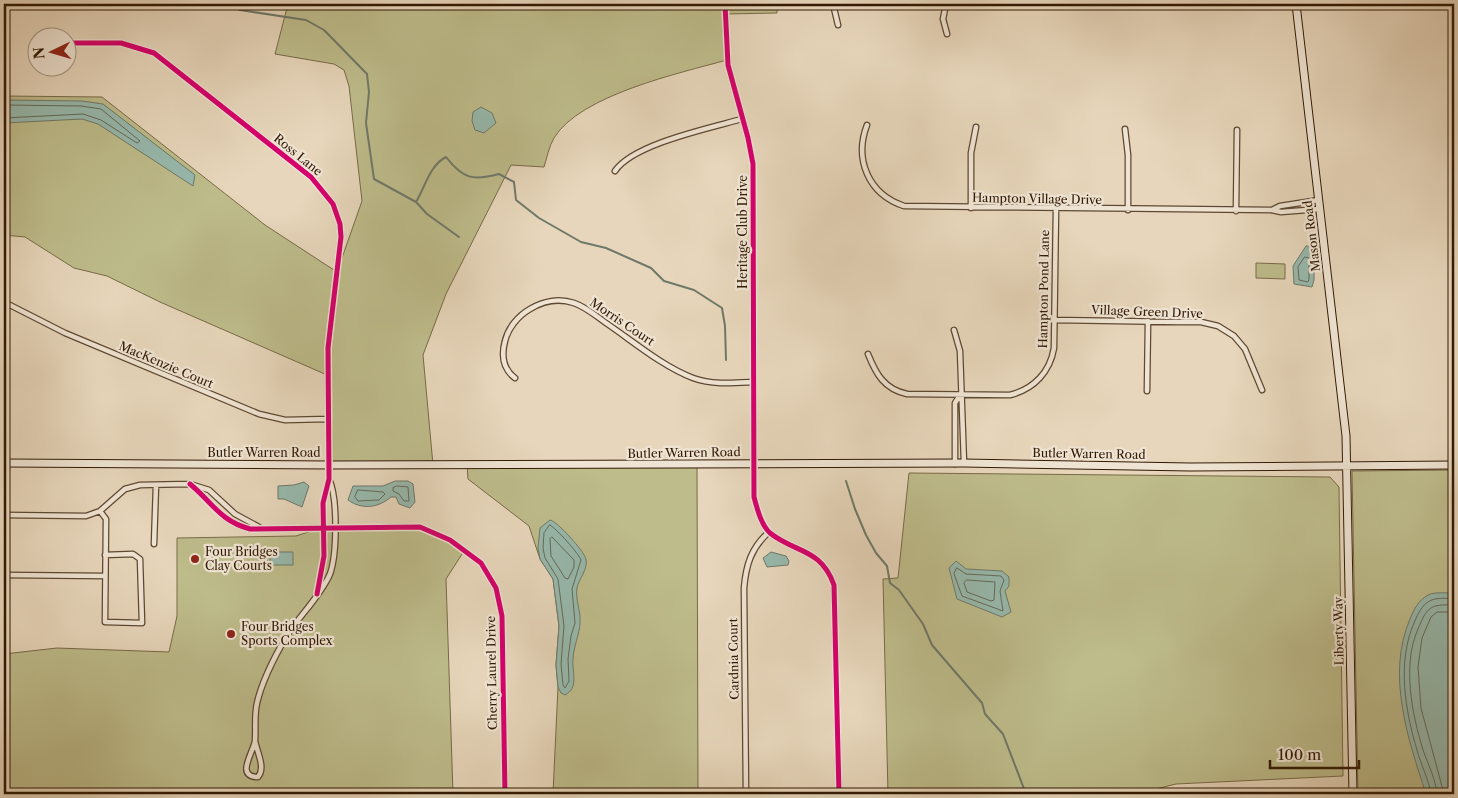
<svg xmlns="http://www.w3.org/2000/svg" width="1458" height="798" viewBox="0 0 1458 798" font-family="'Libre Caslon Text',serif">
<style>
.green{fill:#bebc8b;stroke:#786a48}
.water{fill:#97b9ad;stroke:#6e7969}
.lines{fill:none;stroke-linecap:round;stroke-linejoin:round}
.shore{stroke:#646958;stroke-width:1}
.stream{stroke:#6e7969;stroke-width:2}
.minor-casing{stroke:#5e4832;stroke-width:7}
.secondary-casing{stroke:#311904;stroke-width:9}
.minor{stroke:#efe4d3;stroke-width:4.5}
.secondary{stroke:#efe4d3;stroke-width:7}
.cycleway-casing{stroke:#efe4d3;stroke-width:8}
.cycleway{stroke:#d6006c;stroke-width:5}
.poi-dot{fill:#8f2418;stroke:#efe4d3;stroke-width:2}
.labels{text-anchor:middle;stroke-width:4.5;stroke-linejoin:round;paint-order:stroke}
.street-label{font-size:12px;fill:#311904;stroke:#efe4d3}
.poi-label{font-size:12px;fill:#311904;stroke:#efe4d3;text-anchor:start}
</style>
<rect width="100%" height="100%" fill="#e7d6bb"/>
<filter id="stains"><feTurbulence type="fractalNoise" baseFrequency=".004" numOctaves="4"/><feColorMatrix values="0 0 0 0 .2 0 0 0 0 .09 0 0 0 0 .02 0 0 0 .5 -.17"/></filter>
<radialGradient id="worn" r=".72"><stop offset=".6" stop-color="#630" stop-opacity="0"/><stop offset="1" stop-color="#630" stop-opacity=".3"/></radialGradient>
<path class="green" d="M288,4H777V13L725,14L727,60C680,73 580,95 554,138C549,146 547,158 544,167L511,165L446,294L423,355L433,465H329L327,375L160,302L107,276L74,268L25,237L4,235V96L102,97L265,225L337,272L362,201L349,86L344,70L334,64L275,54Z
M1256,263L1285,264V279L1256,278Z
M467,464H697L698,794H553L558,687L556,665L559,626L553,579L540,559L529,526L468,479Z
M1454,470V794H1358L1352,471Z
M909,473L1330,477L1339,487L1343,776L1176,784L1135,794H888L883,579L898,578Z
M324,527H420L442,536L464,551L446,579L453,794H4V654L57,648L169,652L177,616V538L296,536Z"/>
<path class="water" d="M4,100L82,101L103,104L195,175L193,186L98,124L82,119L4,123Z
M481,107L492,113L496,123L484,133L475,130L472,121L473,112Z
M1306,246H1314V280L1312,287L1294,284L1293,266Z
M395,481H408L413,484L415,502L410,508L399,504L396,497H391C378,508 362,510 348,500L353,486H383Z
M304,482L309,486L302,507L284,499H278V486L294,485Z
M550,520C557,521 584,551 586,559C588,570 579,578 577,588C575,599 581,611 580,622C580,634 573,647 573,660C572,672 579,688 565,695L561,693L558,687L556,665L559,626L553,579L540,559L538,548L540,528Z
M270,552H293V565H270Z
M771,552L786,556L789,561L788,565L767,567L763,558Z
M956,561L966,569L1002,571L1009,577V586L1005,591L1011,612L1002,617L957,599L949,568Z
M1451,593L1454,594V794H1426C1408,739 1386,675 1410,619C1414,609 1418,601 1428,595C1434,592 1444,593 1451,593Z"/>
<g class="lines">
<path class="shore" d="M4,105L81,106L101,109L140,141L137,143L101,120L83,114L4,118
M1305,257L1309,258V279L1308,282L1299,280L1298,267Z
M397,486L408,487L409,501H404L399,494L393,491V488Z
M358,490L383,492L385,494L379,500L358,501L355,497Z
M550,525C556,528 579,554 581,560L572,589L575,623L571,636L568,659L569,681L565,688L563,685L561,664L564,626L558,579L545,558L543,548L544,533Z
M552,537L574,560V567L568,579L565,578L551,556L550,539Z
M957,568L966,574L1001,576L1004,580L1000,591L1003,611L962,596L954,574Z
M967,580L995,582L994,600L991,601L967,592L964,583Z
M1431,794C1429,780 1421,765 1417,750C1405,710 1397,662 1414,623C1423,601 1430,596 1454,599
M1437,794C1436,780 1428,764 1423,750C1412,714 1402,665 1418,629C1427,607 1430,604 1454,605
M1444,794L1421,708L1418,667L1422,638L1431,617L1437,612H1454"/>
<path class="stream" d="M227,4L240,10L306,20L324,30L367,74L369,92L366,123L374,179L416,202L427,214L459,237
M416,202C425,187 430,165 446,157C463,179 473,181 499,174L514,182L516,200L539,218L581,242L606,248L651,268L664,281L694,290L722,308L725,326L726,360
M846,481L855,509L866,535L876,553L887,566L890,583L899,590L923,624L932,645L982,703L985,714L1003,734L1026,794"/>
<g class="minor-casing">
<path id="minor" d="M725,4L728,65L748,138L753,164L754,497C757,508 761,525 770,533C795,553 821,548 834,585L839,794
M833,4L838,25
M946,4L943,19L947,34
M71,43H121L154,53L311,177L333,204L340,224L341,237L328,348L329,479L323,503L324,556L317,594
M867,125C854,159 868,194 904,206L1272,210L1281,212L1320,209
M1125,129L1128,155V210
M615,171C633,144 710,128 742,119
M971,208V153L976,127
M1272,210L1280,206L1319,200
M1236,211L1237,130
M4,302L65,333L259,414L285,420L328,419
M1055,320L1179,322H1201L1218,326L1234,336L1245,349L1262,390
M954,330L960,351L964,463
M868,354C876,374 884,389 907,394L1010,395C1034,389 1050,372 1054,348L1056,209
M515,378C503,369 501,356 505,341C508,328 518,316 530,309C543,301 559,298 574,303C586,307 596,316 606,323C634,342 662,366 693,378C712,385 734,383 753,382
M1147,391L1148,321
M955,464V403L960,395
M190,484C213,503 220,521 250,529L420,527L450,540L481,563L496,588L502,616L505,794
M100,511L106,519L105,622L142,623L140,559L133,554L105,555
M4,515L86,516L100,511L125,489L140,485L190,484L209,490L235,514L259,527
M154,544L156,485
M4,575L105,576
M255,741C257,752 266,768 258,777C235,777 253,753 255,741C256,729 254,716 257,703C262,681 275,656 286,637C299,616 320,597 330,574C337,554 338,498 329,479
M746,794L744,588C746,565 751,548 769,532"/>
</g>
<g class="secondary-casing">
<path id="secondary" d="M1296,4L1346,436L1353,794
M4,463L329,465L964,463L1190,467L1454,465"/>
</g>
<use href="#minor" class="minor"/>
<use href="#secondary" class="secondary"/>
<g class="cycleway-casing">
<path id="cycleway" d="M725,4L728,65L748,138L753,164L754,497C757,508 761,525 770,533C795,553 821,548 834,585L839,794
M71,43H121L154,53L311,177L333,204L340,224L341,237L328,348L329,479L323,503L324,556L317,594
M190,484C213,503 220,521 250,529L420,527L450,540L481,563L496,588L502,616L505,794"/>
</g>
<use href="#cycleway" class="cycleway"/>
</g>
<g class="poi-dot">
<circle cx="195" cy="559" r="5"/>
<circle cx="231" cy="634" r="5"/>
</g>
<g class="labels">
<g class="street-label">
<text transform="translate(298 155) rotate(39)" y="4">Ross Lane</text>
<text transform="translate(1037 199) rotate(1)" y="4">Hampton Village Drive</text>
<text transform="translate(743 232) rotate(-90)" y="4">Heritage Club Drive</text>
<text transform="translate(1312 236) rotate(-97)" y="4">Mason Road</text>
<text transform="translate(1044 289) rotate(-89)" y="4">Hampton Pond Lane</text>
<text transform="translate(1147 312) rotate(2)" y="4">Village Green Drive</text>
<text transform="translate(622 322) rotate(34)" y="4">Morris Court</text>
<text transform="translate(166 365) rotate(23)" y="4">MacKenzie Court</text>
<text x="264" y="457">Butler Warren Road</text>
<text transform="translate(684 453) rotate(-1)" y="4">Butler Warren Road</text>
<text transform="translate(1089 454) rotate(1)" y="4">Butler Warren Road</text>
<text transform="translate(1339 631) rotate(-91)" y="4">Liberty Way</text>
<text transform="translate(734 659) rotate(-91)" y="4">Cardnia Court</text>
<text transform="translate(492 673) rotate(-91)" y="4">Cherry Laurel Drive</text>
</g>
<g class="poi-label">
<text x="205" y="556">Four Bridges<tspan x="205" dy="14">Clay Courts</tspan></text>
<text x="241" y="631">Four Bridges<tspan x="241" dy="14">Sports Complex</tspan></text>
</g>
</g>
<rect width="1458" height="798" fill="none" stroke="#e7d6bb" stroke-width="20"/>
<rect x="5" y="5" width="1448" height="788" fill="none" stroke="#311904" stroke-width="2.5"/>
<rect x="10" y="10" width="1438" height="778" fill="none" stroke="#311904"/>
<g transform="translate(52 52) rotate(265)"><circle r="24" fill="#efe4d3" stroke="#a39380"/>
<path d="M0-4L9 19L0 12L-9 19Z" fill="#8f2418"/>
<text y="-8" font-size="14" font-weight="bold" text-anchor="middle" fill="#311904">N</text>
</g>
<path d="M1270 760v8h89v-8" fill="none" stroke="#311904" stroke-width="2.5"/>
<text x="1278" y="760" font-size="15" fill="#311904" stroke="#efe4d3" stroke-width="4" paint-order="stroke">100 m</text>
<rect width="100%" height="100%" filter="url(#stains)"/>
<rect width="100%" height="100%" fill="url(#worn)"/>
</svg>
